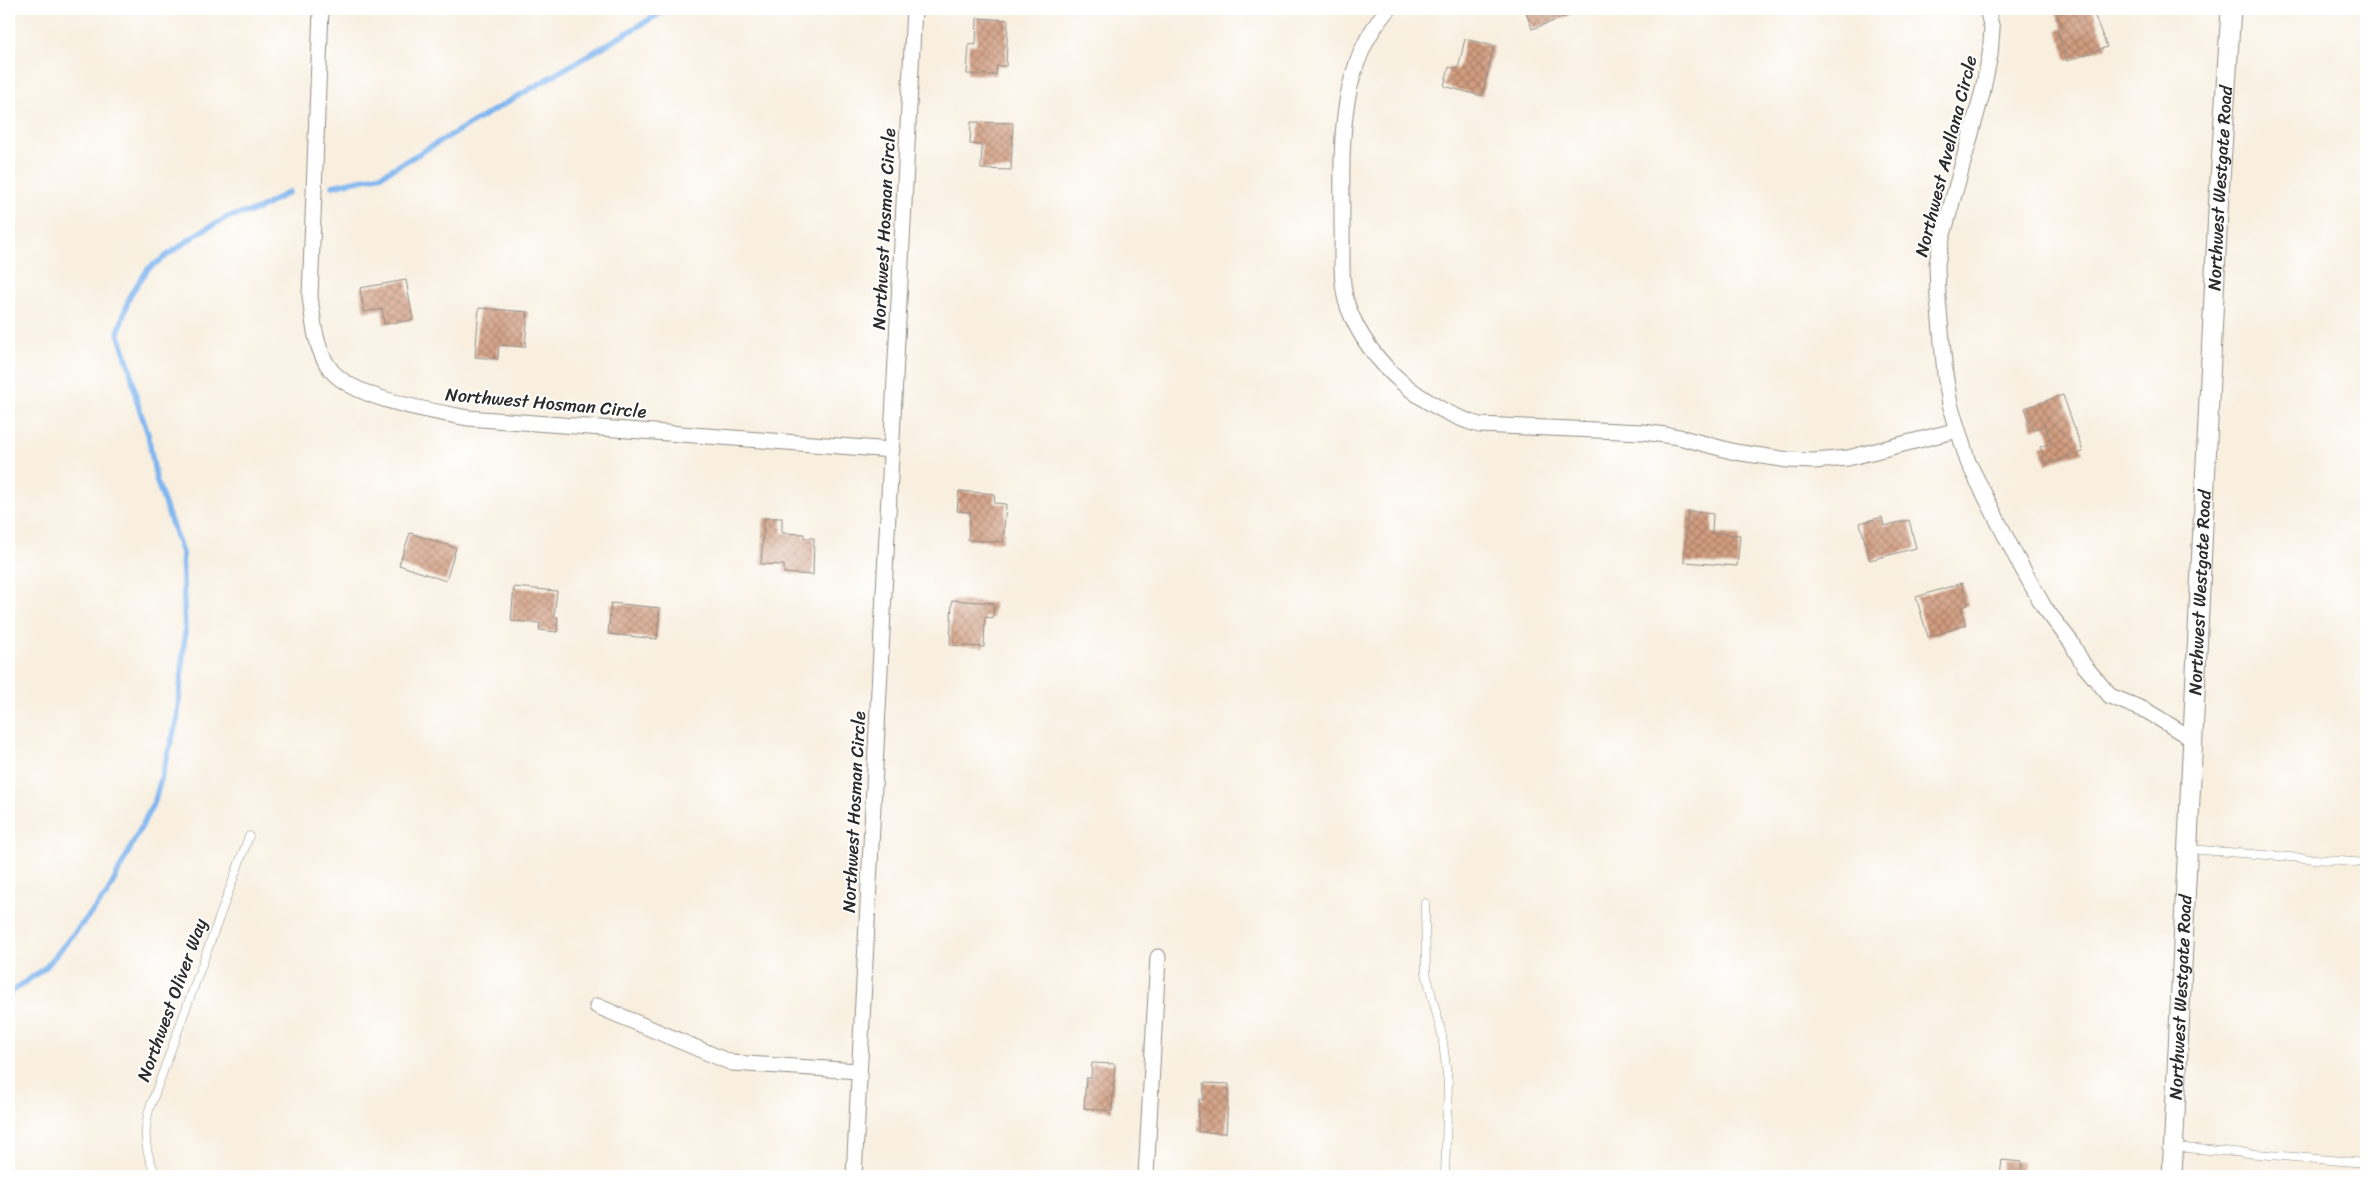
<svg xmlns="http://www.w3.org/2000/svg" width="2375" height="1185" viewBox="0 0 2375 1185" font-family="Sriracha,sans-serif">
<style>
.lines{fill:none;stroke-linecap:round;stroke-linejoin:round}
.stream{stroke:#80b6ef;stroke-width:5.5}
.building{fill:url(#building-cross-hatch)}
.service-casing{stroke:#928d85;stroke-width:9}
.minor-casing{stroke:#928d85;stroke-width:17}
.tertiary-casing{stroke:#928d85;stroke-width:21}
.service{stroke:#fff;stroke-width:8}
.minor{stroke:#fff;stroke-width:15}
.tertiary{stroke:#fff;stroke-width:19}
.labels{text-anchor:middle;stroke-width:4;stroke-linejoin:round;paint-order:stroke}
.street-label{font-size:18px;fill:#2b2b2b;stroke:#fff}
</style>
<defs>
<pattern id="building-cross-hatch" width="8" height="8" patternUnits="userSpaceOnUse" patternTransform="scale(1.25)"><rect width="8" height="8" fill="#d19d80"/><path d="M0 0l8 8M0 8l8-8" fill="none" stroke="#aa8069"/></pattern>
</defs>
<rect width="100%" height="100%" fill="#fff"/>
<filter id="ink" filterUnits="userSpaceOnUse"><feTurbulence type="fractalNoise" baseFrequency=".02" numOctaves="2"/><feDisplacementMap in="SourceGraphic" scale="10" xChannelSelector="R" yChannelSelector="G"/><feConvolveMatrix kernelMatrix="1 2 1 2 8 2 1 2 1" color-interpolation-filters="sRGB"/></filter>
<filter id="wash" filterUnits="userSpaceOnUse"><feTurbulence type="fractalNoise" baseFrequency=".0096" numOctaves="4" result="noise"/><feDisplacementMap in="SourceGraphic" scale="20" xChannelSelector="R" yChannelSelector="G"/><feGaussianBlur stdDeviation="1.12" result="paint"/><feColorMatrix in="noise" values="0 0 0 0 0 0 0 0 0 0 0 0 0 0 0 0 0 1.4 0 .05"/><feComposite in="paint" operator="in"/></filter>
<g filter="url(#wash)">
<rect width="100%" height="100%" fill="#f8efdf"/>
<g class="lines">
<path class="stream" d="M333,186L382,175L668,9
M9,994L46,967L107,894L155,800L177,721L185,633L182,553L156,479L148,434L137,402L130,368L118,333L130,295L148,269L200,232L228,217L257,210L289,192"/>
</g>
<g id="blocks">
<path class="building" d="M1525,9H1567L1570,15L1532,29Z
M2055,9H2092L2107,47L2067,61L2057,30L2062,29Z
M977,18L1008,20L1006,66H997L996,75L967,74L969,44L976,45Z
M1465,39L1494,46L1482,96L1444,86L1449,67L1458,69Z
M971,122L1013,123L1011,170L981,169L982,145L970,144Z
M406,280L413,320L384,324L382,309L364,312L360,288Z
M479,308L528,312L525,347L499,345L498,359L475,357Z
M2063,395L2083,452L2046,464L2040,447L2051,443L2045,425L2033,430L2025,408Z
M959,491L995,494L994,503L1006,504L1003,542L968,540L970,512L957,511Z
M1688,511L1713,514L1712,533L1740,535L1737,566L1684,562Z
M1882,517L1884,526L1909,520L1916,548L1870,560L1860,523Z
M764,518H782V533L804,534V538H814L813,575L784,573V565L761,564Z
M410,533L456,548L446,581L399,565Z
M1962,583L1968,605L1961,607L1966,625L1928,637L1916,597Z
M514,587L557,591L554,617H558L557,632L539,630L540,623L511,621Z
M952,600L994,603L993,618L985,617L984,647L950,645Z
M611,603L660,608L657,639L608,634Z
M1092,1063L1115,1064L1112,1111L1084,1108L1086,1078H1091Z
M1204,1083L1229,1084L1226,1133L1198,1132L1199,1099L1203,1100Z
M2002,1160L2022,1162L2021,1176H2000Z"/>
</g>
</g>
<g filter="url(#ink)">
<use href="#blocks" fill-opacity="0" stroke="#928d85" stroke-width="1"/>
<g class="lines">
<g class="service-casing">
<path id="service" d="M2189,849L2366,863
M1425,903L1426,973L1442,1035L1448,1083L1445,1176
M2173,1147L2366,1163
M157,1176C145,1154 143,1134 149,1110L249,836"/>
</g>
<g class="minor-casing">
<path id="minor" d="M321,9L310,296C313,320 315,350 331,370C354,399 432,411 468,418L892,450
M1388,9C1336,69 1342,150 1342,225C1343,251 1339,282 1348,307C1370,365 1422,407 1479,425L1644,432L1679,437L1735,452L1788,460L1814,461L1848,458L1958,430
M1987,9L1992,29L1990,55L1982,94L1941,242L1937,264L1938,299L1945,374L1950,404L1968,462L2016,557L2044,607L2071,642L2083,664L2110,696L2147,711L2192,739
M597,1006L732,1063L859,1071
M854,1176L914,9
M1146,1176L1158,957"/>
</g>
<g class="tertiary-casing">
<g id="tertiary">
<path id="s1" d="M2172,1176L2218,211L2231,9"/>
</g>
</g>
<use href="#service" class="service"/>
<use href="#minor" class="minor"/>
<use href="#tertiary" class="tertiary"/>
</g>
</g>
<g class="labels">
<g class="street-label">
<text transform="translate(1946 156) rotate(-76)" y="6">Northwest Avellana Circle</text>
<text dy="6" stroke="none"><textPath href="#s1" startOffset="989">Northwest Westgate Road</textPath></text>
<text transform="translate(884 229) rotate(-87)" y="6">Northwest Hosman Circle</text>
<text transform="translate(546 403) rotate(5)" y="6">Northwest Hosman Circle</text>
<text dy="6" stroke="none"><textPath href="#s1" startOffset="584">Northwest Westgate Road</textPath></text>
<text transform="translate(854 812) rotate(-87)" y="6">Northwest Hosman Circle</text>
<text dy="6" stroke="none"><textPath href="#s1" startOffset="179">Northwest Westgate Road</textPath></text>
<text transform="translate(172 1000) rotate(-70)" y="6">Northwest Oliver Way</text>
</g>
</g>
<rect width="2375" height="1185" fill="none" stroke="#fff" stroke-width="30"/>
</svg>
